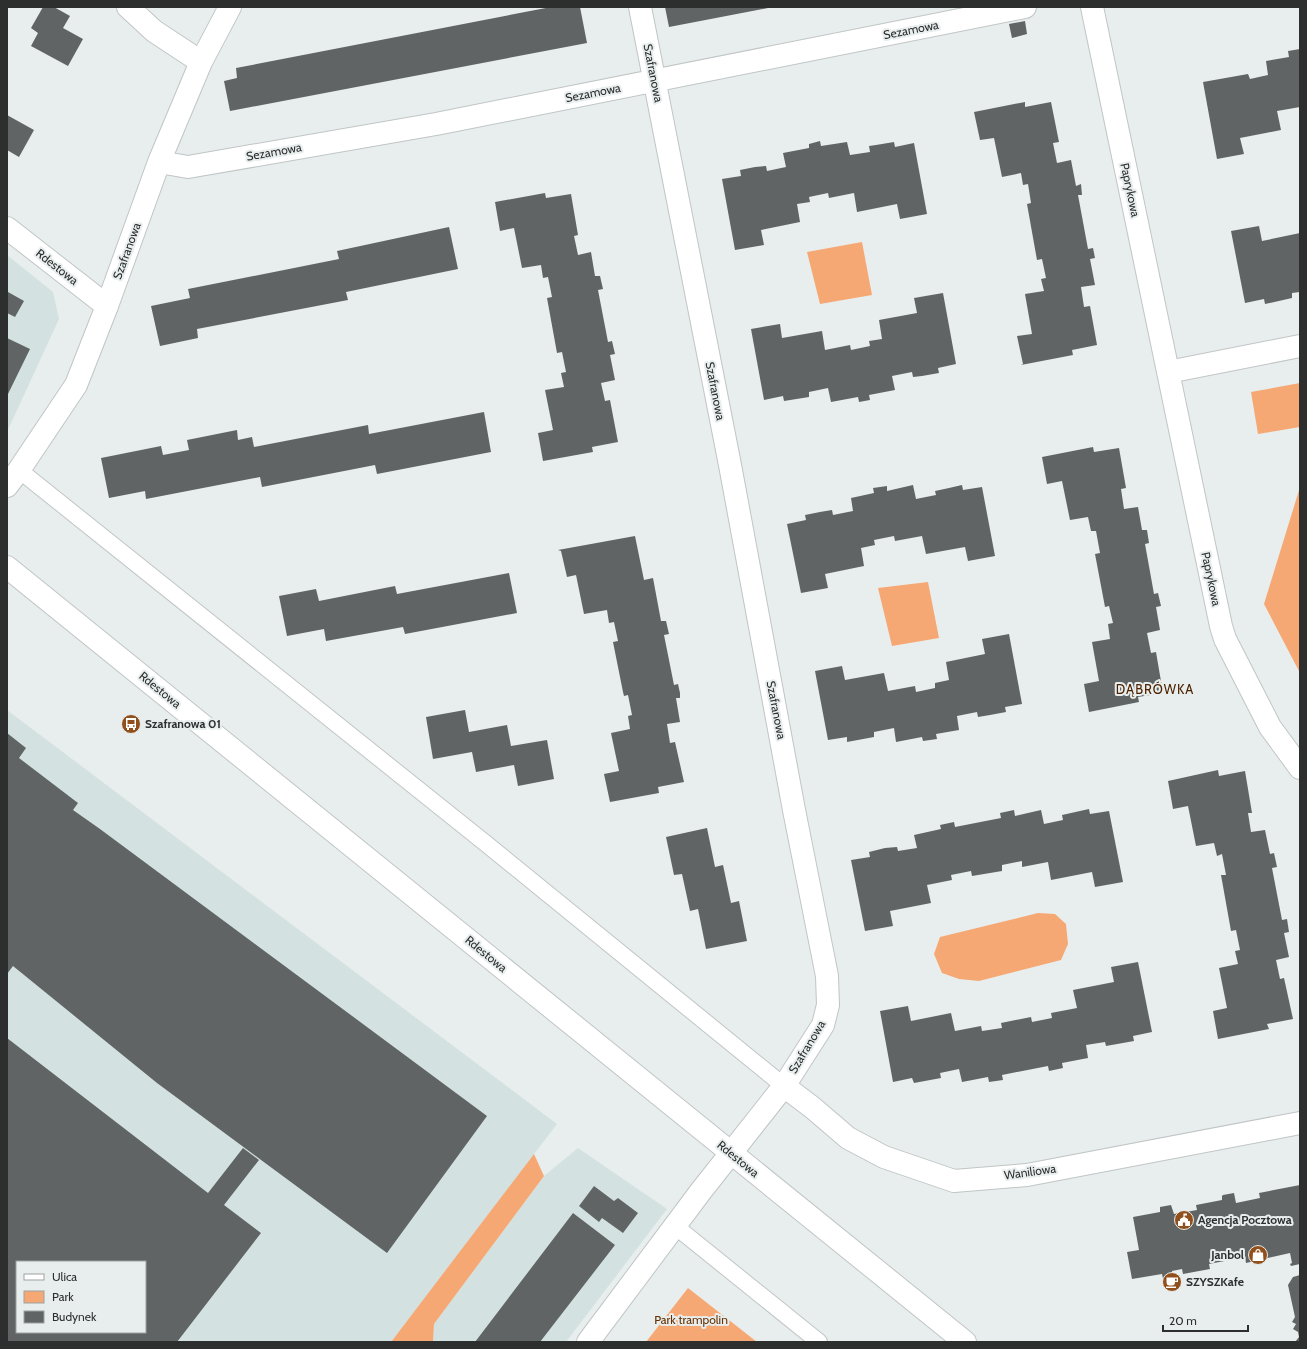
<svg xmlns="http://www.w3.org/2000/svg" width="1307" height="1349" viewBox="0 0 1307 1349" font-family="Cabin,sans-serif">
<style>
.built{fill:#d3e2e1;fill-rule:evenodd}
.green{fill:#f6a874}
.building{fill:#606464;fill-rule:evenodd}
.lines{fill:none;stroke-linecap:round;stroke-linejoin:round}
.service-casing{stroke:#c0c5c5;stroke-width:18}
.minor-casing{stroke:#c0c5c5;stroke-width:24}
.tertiary-casing{stroke:#c0c5c5;stroke-width:24}
.service{stroke:#fff;stroke-width:16}
.minor{stroke:#fff;stroke-width:22}
.tertiary{stroke:#fff;stroke-width:22}
.labels{text-anchor:middle;stroke-width:4;stroke-linejoin:round;paint-order:stroke}
.street-label{font-size:12px;fill:#2d2f2f;stroke:#e8eeed}
.poi-label{font-size:12px;font-weight:bold;fill:#2d2f2f;stroke:#e8eeed;text-anchor:start}
.park-label{font-size:12px;fill:#663000;stroke:#e8eeed}
.neighbourhood-label{font-size:13px;letter-spacing:1px;fill:#4d2200;stroke:#e8eeed}
</style>
<rect width="100%" height="100%" fill="#e8eeed"/>
<path class="built" d="M7,255L53,292L59,319L7,432Z
M7,710L557,1124L391,1342H7ZM17,1262H145V1332H17Z
M578,1148L667,1209L566,1342H433L434,1324L544,1176Z"/>
<path class="green" d="M862,242L872,295L820,304L807,252Z
M1300,383V427L1258,434L1251,392Z
M1300,487V673L1264,604Z
M928,582L939,638L892,646L878,588Z
M1038,913L1055,914L1066,924L1068,944L1061,960L979,981L959,979L942,973L934,954L940,937Z
M534,1154L544,1176L434,1324L433,1342H391Z
M688,1288L757,1342H646Z"/>
<path class="building" d="M43,7H54L70,16L63,28L83,39L68,66L31,46L38,33L31,28Z
M551,7H580L587,43L230,111L224,81L237,78L236,68Z
M665,7H768V8L669,27Z
M1025,21L1027,34L1012,38L1009,24Z
M1300,49V107L1277,111L1281,130L1240,138L1244,154L1217,159L1203,82L1248,74L1250,79L1268,75L1266,61L1289,57L1288,51Z
M1025,102V107L1051,102L1059,142L1053,143L1057,163L1071,160L1076,186L1081,184L1082,195H1078L1088,249L1093,248L1095,258L1090,259L1095,285L1081,287L1084,307L1090,306L1097,345L1072,350L1073,355L1021,365L1023,364L1017,336L1032,334L1025,294L1044,291L1041,279L1046,278L1042,259L1037,260L1027,204L1031,203L1028,184L1023,185L1021,173L1002,177L994,138L980,140L974,112Z
M7,115L34,130L19,157L7,150Z
M820,141L821,146L847,142L850,155L870,152L869,146L876,145L894,142L895,147L914,143L927,214L900,219L897,204L857,212L854,193L829,198L828,193L809,197L810,202L797,204L800,222L761,230L764,245L735,250L722,179L741,176L740,170L755,167L766,166L767,171L786,167L783,153L809,148V144Z
M545,193L546,198L571,194L578,235L574,236L578,255L591,252L595,276H600L603,289L598,290L608,342L612,341L615,354L610,355L615,380L601,383L605,401L610,400L618,442L592,447L593,452L543,461L538,433L553,430L545,390L564,387L561,373L566,372L562,352L557,353L547,298L552,297L548,277L543,278L541,265L522,268L514,228L500,231L495,202Z
M1259,226L1262,241L1300,233V292L1292,293V298L1265,304L1264,299L1245,303L1231,231Z
M449,227L458,269L346,292L348,300L197,329L198,338L160,346L151,306L190,298L188,289L339,259L337,251Z
M8,292L24,301L15,317L7,313Z
M943,293L956,364L938,368L939,373L922,376L913,377L912,372L892,376L895,390L869,395L870,400L859,402L858,397L831,402L828,388L809,392V397L784,401L783,396L764,400L751,329L780,324L782,338L822,331L825,350L850,345L851,350L870,346L869,341L882,339L879,320L917,313L914,298Z
M7,338L30,349L8,394L7,393Z
M484,412L491,452L377,474L375,465L262,487L260,477L146,499L145,491L109,498L101,458L161,446L163,455L189,450L187,440L237,430L238,440L252,437L254,447L368,425L369,434Z
M1093,447L1094,452L1119,448L1126,488L1121,489L1124,509L1138,507L1142,530H1147L1149,543L1145,544L1154,594L1158,593L1161,606L1156,607L1160,630L1147,633L1151,653L1156,652L1163,693L1138,697L1139,702L1089,712L1084,684L1099,681L1092,642L1110,639L1108,624L1113,623L1109,606L1105,607L1095,554L1100,553L1096,531H1091L1088,517L1070,520L1062,481L1047,484L1042,457Z
M913,485L916,499L936,495L935,491L949,488L962,485L963,490L982,487L995,556L968,561L965,547L926,554L922,536L895,541L894,536L874,540L875,545L861,548L864,566L825,574L828,588L801,593L787,524L806,520L805,515L820,512L832,510L833,515L853,511L851,498L874,493L873,488L887,486V491Z
M635,536L644,580L653,578L661,621H666L669,634L664,635L674,685L678,684L680,693V698H676L680,722L667,724L670,743L675,742L684,782L658,787L659,793L610,802L604,774L619,771L611,733L630,729L628,716L632,715L628,695L624,696L623,692L613,642L618,641L614,622L609,623L607,610L584,614L576,575L567,577L561,551L558,550Z
M509,573L517,613L405,634L403,627L326,641L324,629L287,636L279,596L316,589L319,601L395,586L397,594Z
M1009,634L1022,704L1005,707L1006,712L990,715L978,717L977,712L957,716L959,730L936,734L937,739L923,741L922,737L896,742L894,728L874,732V737L847,742V737L828,740L815,671L842,666L845,680L884,673L888,691L915,686L916,692L935,688V683L949,680L946,662L985,654L982,639Z
M465,710L469,732L507,725L511,746L547,740L554,779L518,786L514,765L476,772L472,752L433,759L426,717Z
M7,733L26,748L19,758L78,803L73,810L100,829L487,1116L387,1253L157,1083L13,966L7,974Z
M1218,770L1219,776L1245,771L1252,813H1248L1251,832L1265,830L1270,854L1274,853L1277,867L1272,868L1282,920L1287,919L1289,932L1284,933L1289,957L1276,960L1280,979L1284,978L1293,1019L1267,1024L1269,1029L1218,1039L1213,1011L1227,1008L1219,968L1238,964L1235,951L1240,950L1236,930L1231,931L1221,875H1226L1222,854L1217,856L1214,843L1196,846L1188,806L1173,809L1168,781Z
M1089,809L1090,814L1109,811L1123,882L1095,887L1092,872L1051,880L1048,862L1022,867V861L1002,865V871L972,876L971,871L951,875L952,880L927,885L931,903L890,911L893,926L865,931L851,860L870,857L869,852L885,848L897,847L898,851L917,848L914,835L941,829L940,825L954,822L955,827L1001,818L1000,813L1014,810L1015,816L1041,810L1044,824L1063,820L1062,815Z
M707,828L715,867L723,865L731,903L739,901L747,941L706,949L698,909L690,911L682,874L674,875L666,837Z
M1138,962L1152,1032L1133,1036L1134,1041L1106,1046L1105,1042L1086,1045L1088,1058L1062,1063L1063,1068L1049,1071L1048,1066L1002,1075L1003,1080L989,1082L988,1077L962,1082L959,1069L940,1073L941,1078L914,1083L912,1078L893,1082L880,1011L908,1006L911,1021L951,1013L955,1031L981,1026L982,1031L1002,1028L1001,1023L1031,1017L1032,1022L1052,1018L1051,1013L1077,1008L1073,990L1114,982L1111,967Z
M7,1038L208,1193L243,1148L259,1160L224,1205L261,1233L177,1342H7ZM17,1262H145V1332H17Z
M1300,1185V1264L1291,1266L1290,1264L1292,1263L1290,1253L1246,1263L1245,1257L1209,1264L1210,1269L1183,1274L1182,1269L1172,1271L1173,1281L1164,1283L1162,1274L1132,1279L1127,1252L1139,1250L1133,1217L1160,1212V1207L1171,1205L1174,1214L1197,1210L1196,1205L1222,1200V1196L1223,1195L1234,1193L1236,1203L1260,1198L1259,1193Z
M594,1186L614,1201L618,1198L638,1213L623,1233L602,1218L599,1222L579,1206Z
M573,1213L615,1245L540,1342H475Z
M1300,1275V1342H1295L1299,1337L1298,1332L1293,1329L1296,1324L1292,1322L1295,1317L1288,1285L1293,1277Z"/>
<g class="lines">
<g class="service-casing">
<path id="service" d="M19,470L484,842L784,1086
M675,1226L819,1342"/>
</g>
<g class="minor-casing">
<path id="minor" d="M128,7L154,31L201,62
M1092,7L1221,626L1225,639L1270,727L1300,768
M159,162L188,167L436,124L1025,7
M7,228L107,306
M1168,372L1300,346
M7,486L19,470L76,385L107,306L159,162L201,62L230,7
M784,1086L813,1108L848,1138L884,1157L954,1181L1027,1175L1300,1123
M588,1342L701,1191L784,1086L823,1025L828,1005L827,976L794,810L730,465L640,7"/>
</g>
<g class="tertiary-casing">
<path id="tertiary" d="M7,567L965,1342"/>
</g>
<use href="#service" class="service"/>
<use href="#minor" class="minor"/>
<use href="#tertiary" class="tertiary"/>
</g>
<defs>
<g id="bus-disc" transform="scale(1)"><circle r="9.5" fill="#914f1c" stroke="#e8eeed"/><path d="M-5-6H5V4H4V6H2V4H-2V6H-4V4H-5ZM-3.5-4V0h7V-4ZM-3.5 1.2v1.5H-2V1.2ZM2 1.2v1.5H3.5V1.2Z" fill="#fff"/></g>
<g id="civic-disc" transform="scale(1)"><circle r="9.5" fill="#914f1c" stroke="#e8eeed"/><path d="M-.6-6.5H3V-4.5H.6V-3L4-1V1h2V6H-6V1h2V-1L-.6-3ZM-1.2 2.5V6h2.4V2.5Z" fill="#fff"/></g>
<g id="shop-disc" transform="scale(1)"><circle r="9.5" fill="#914f1c" stroke="#e8eeed"/><path d="M-5-2.5h2.3a2.7 3.5 0 0 1 5.4 0H5L5.5 6h-11ZM-1.5-2.5h3a1.5 2.3 0 0 0-3 0Z" fill="#fff"/></g>
<g id="cafe-disc" transform="scale(1)"><circle r="9.5" fill="#914f1c" stroke="#e8eeed"/><path d="M-5.5-4.5H6V0H3Q3 3.5 0 3.5H-2.5Q-5.5 3.5-5.5 0ZM3-3.2v2h1.7v-2ZM-6 4.5H4V6H-6Z" fill="#fff"/></g>
</defs>
<g fill-rule="evenodd">
<use href="#bus-disc" x="131" y="724"/>
<use href="#civic-disc" x="1184" y="1220"/>
<use href="#shop-disc" x="1258" y="1255"/>
<use href="#cafe-disc" x="1172" y="1282"/>
</g>
<g class="labels">
<g class="street-label">
<text transform="translate(911 30) rotate(-11)" y="4">Sezamowa</text>
<text transform="translate(653 73) rotate(79)" y="4">Szafranowa</text>
<text transform="translate(593 93) rotate(-11)" y="4">Sezamowa</text>
<text transform="translate(274 152) rotate(-10)" y="4">Sezamowa</text>
<text transform="translate(1130 190) rotate(78)" y="4">Paprykowa</text>
<text transform="translate(127 251) rotate(-70)" y="4">Szafranowa</text>
<text transform="translate(57 267) rotate(38)" y="4">Rdestowa</text>
<text transform="translate(715 391) rotate(79)" y="4">Szafranowa</text>
<text transform="translate(1211 579) rotate(78)" y="4">Paprykowa</text>
<text transform="translate(160 690) rotate(39)" y="4">Rdestowa</text>
<text transform="translate(776 710) rotate(79)" y="4">Szafranowa</text>
<text transform="translate(486 954) rotate(39)" y="4">Rdestowa</text>
<text transform="translate(807 1047) rotate(-59)" y="4">Szafranowa</text>
<text transform="translate(738 1159) rotate(39)" y="4">Rdestowa</text>
<text transform="translate(1030 1172) rotate(-8)" y="4">Waniliowa</text>
</g>
<g class="poi-label">
<text x="145" y="728">Szafranowa 01</text>
<text x="1198" y="1224">Agencja Pocztowa</text>
<text x="1244" y="1259" text-anchor="end">Janbol</text>
<text x="1186" y="1286">SZYSZKafe</text>
</g>
<g class="park-label">
<text x="691" y="1324">Park trampolin</text>
</g>
<g class="neighbourhood-label">
<text x="1155" y="694">DĄBRÓWKA</text>
</g>
</g>
<rect width="1307" height="1349" fill="none" stroke="#2d2f2f" stroke-width="16"/>
<rect x="16" y="1261" width="130" height="72" fill="#e8eeed" stroke="#9da2a1"/>
<rect x="24" y="1274" width="20" height="6" fill="#ffffff" stroke="#9da2a1"/>
<text x="52" y="1281" font-size="12" fill="#2d2f2f">Ulica</text>
<rect x="24" y="1291" width="20" height="12" fill="#f6a874" stroke="#9da2a1"/>
<text x="52" y="1301" font-size="12" fill="#2d2f2f">Park</text>
<rect x="24" y="1311" width="20" height="12" fill="#606464" stroke="#9da2a1"/>
<text x="52" y="1321" font-size="12" fill="#2d2f2f">Budynek</text>
<path d="M1163 1325v6h85v-6" fill="none" stroke="#2d2f2f" stroke-width="2"/>
<text x="1169" y="1325" font-size="12" fill="#2d2f2f" stroke="#e8eeed" stroke-width="3" paint-order="stroke">20 m</text>
</svg>
